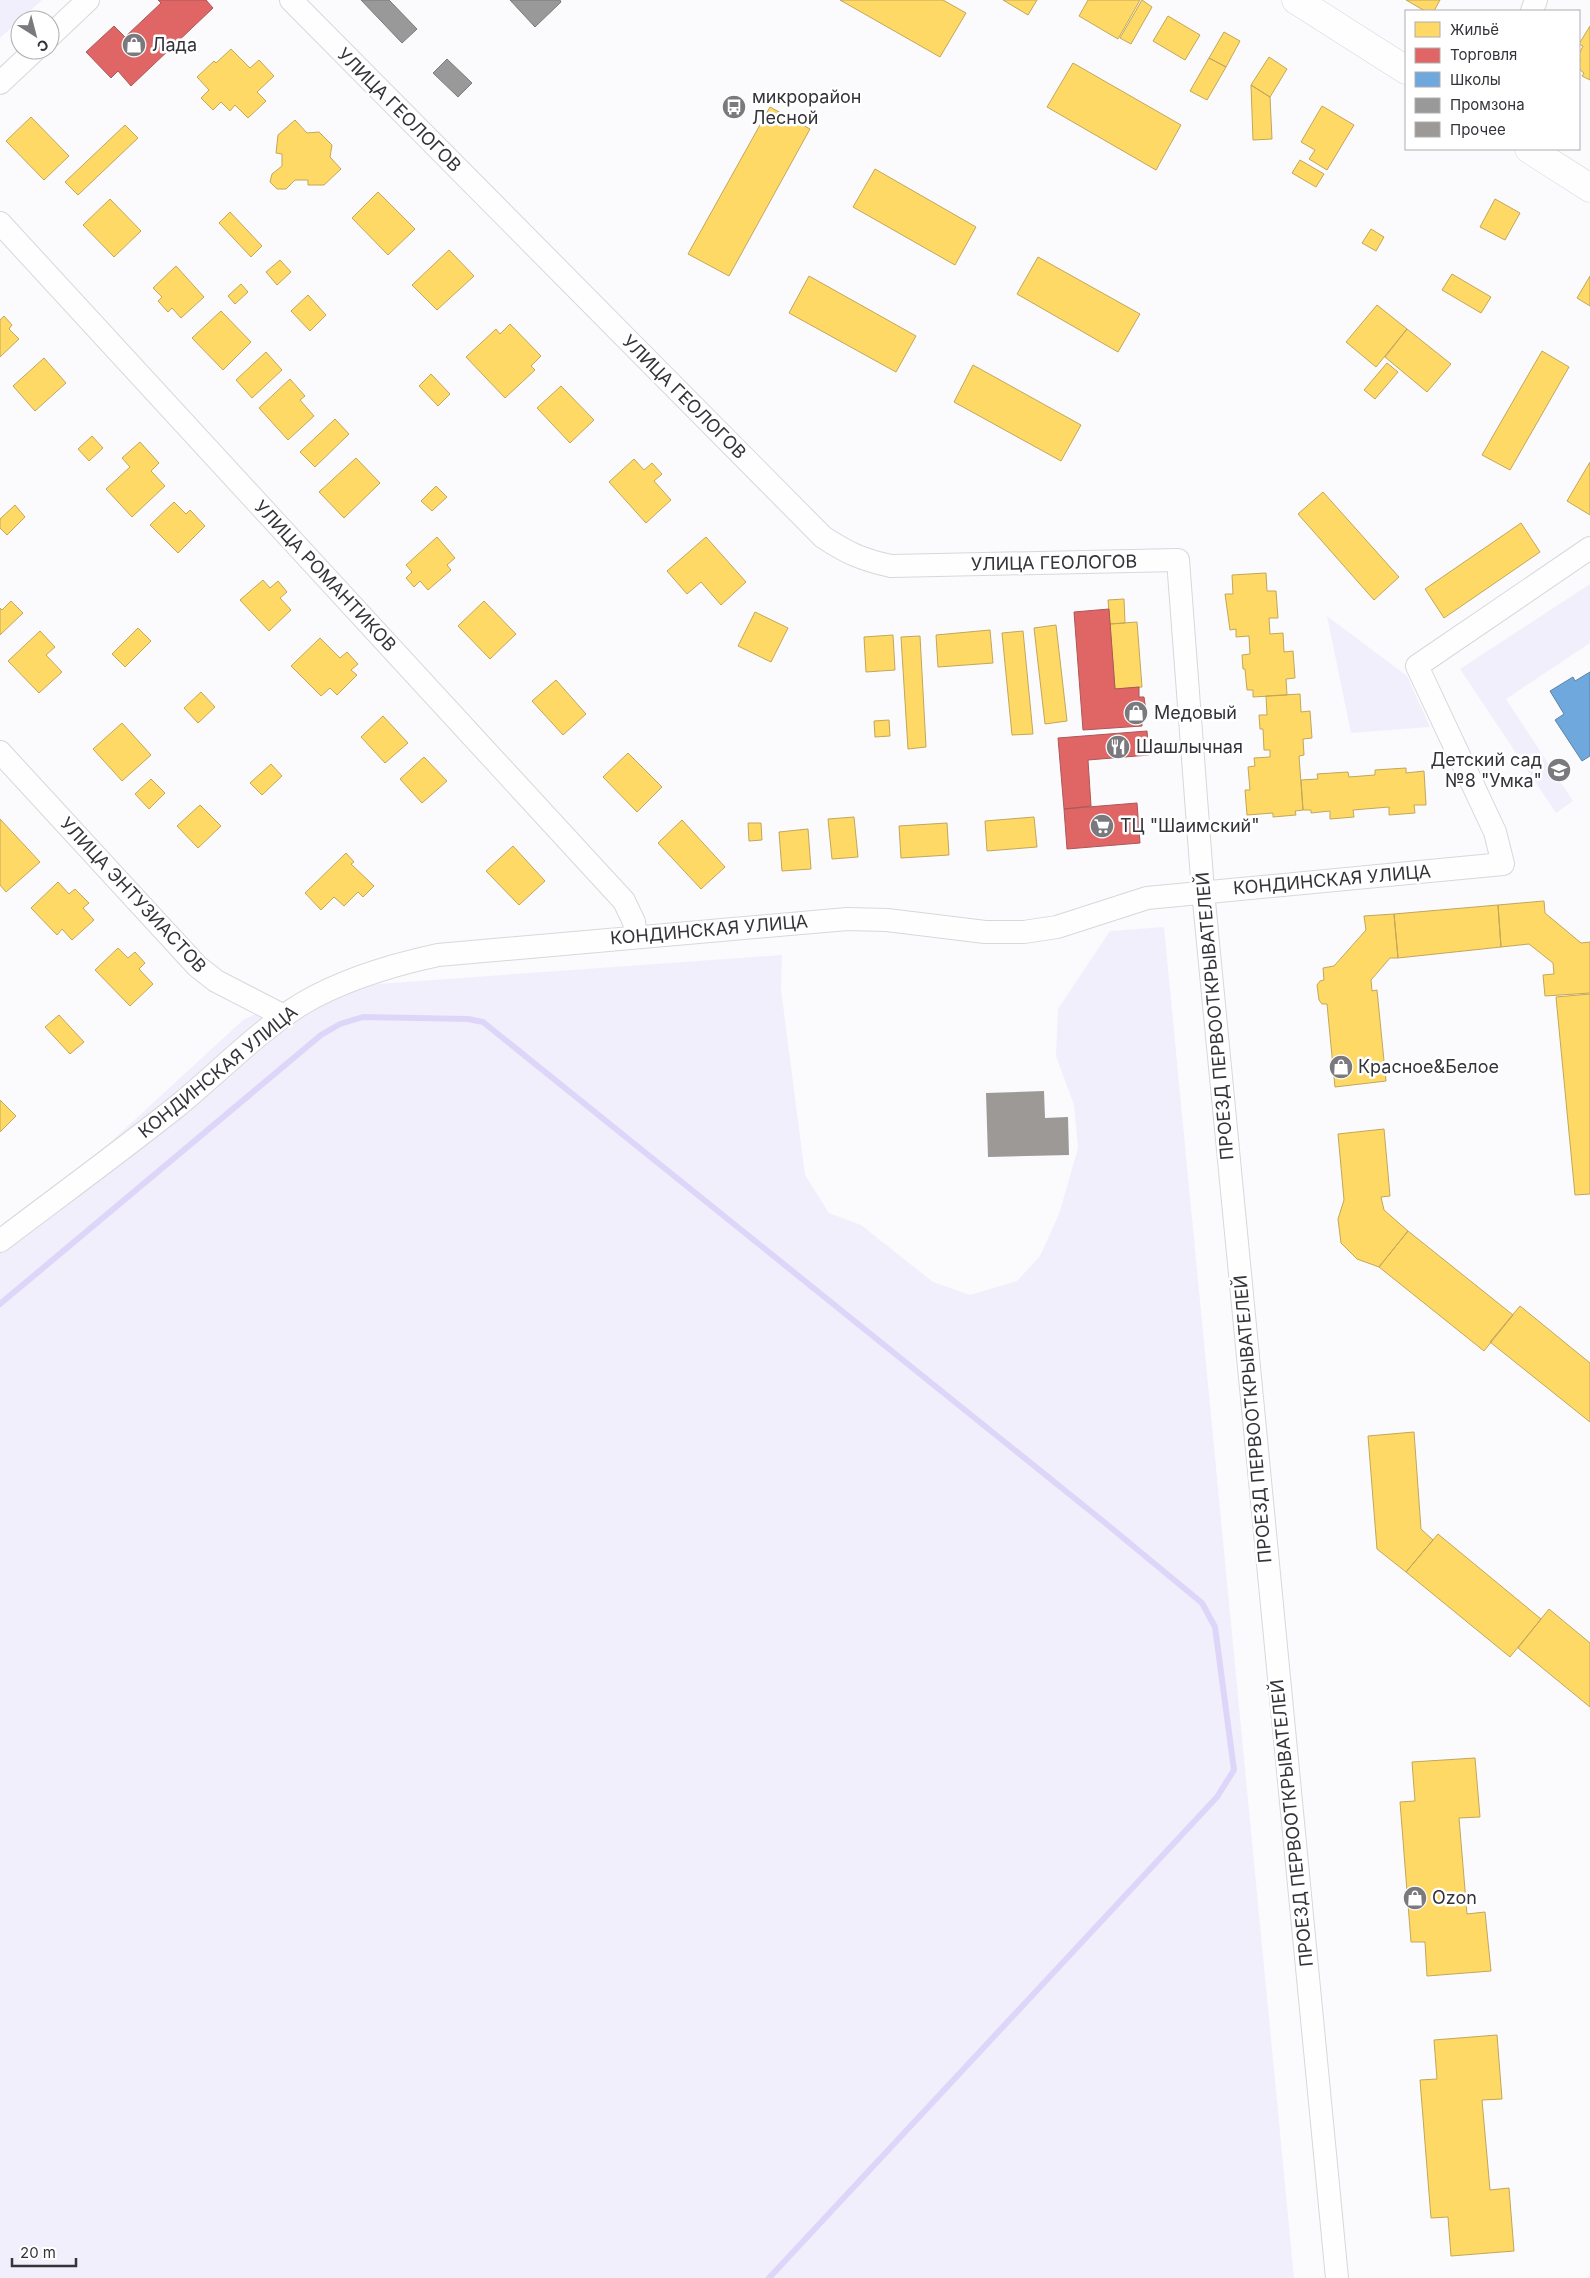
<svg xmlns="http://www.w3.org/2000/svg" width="1590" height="2278" viewBox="0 0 1590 2278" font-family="Inter,sans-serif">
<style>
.green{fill:#f2effc}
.homes{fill:#ffd966;stroke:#c2a759}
.shops{fill:#e06666;stroke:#ac5759}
.schools{fill:#6fa8dc;stroke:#5d85ab}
.industry{fill:#999;stroke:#7b7a7c}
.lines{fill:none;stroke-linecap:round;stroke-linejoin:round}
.stream{stroke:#ded6f9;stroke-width:6}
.building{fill:#9c9997}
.minor-casing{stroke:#d8d7db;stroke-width:24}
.major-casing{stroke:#d8d7db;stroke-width:29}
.minor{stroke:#fefeff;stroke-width:22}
.major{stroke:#fefeff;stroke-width:28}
.labels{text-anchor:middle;stroke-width:5;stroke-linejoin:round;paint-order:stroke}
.poi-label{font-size:18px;fill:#34333a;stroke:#fff;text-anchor:start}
.street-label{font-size:18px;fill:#34333a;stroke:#fff}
</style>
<rect width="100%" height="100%" fill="#fbfafc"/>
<path class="green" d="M0,0H42L0,38Z
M1590,584V643L1506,699L1573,801L1556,813L1460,669Z
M1327,616L1407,676L1430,727L1351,733Z
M1164,927L1294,2278H0V1244L243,1020L307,989L782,955L781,989L805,1175L829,1213L861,1225L933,1282L970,1295L1017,1281L1040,1256L1059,1214L1078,1148L1074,1105L1056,1056L1058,1009L1110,931Z"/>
<path class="homes" d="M840,0H943L966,13L940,57Z
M1003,0H1037L1028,15Z
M1088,0H1140L1118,39L1079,16Z
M1142,0L1152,7L1131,44L1120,38Z
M1406,0H1440L1434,11H1425Z
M1168,16L1200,35L1185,60L1153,41Z
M1590,26V80L1582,76L1584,73L1579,69L1580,60L1579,54L1583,46L1579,44Z
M1224,32L1240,41L1226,67L1209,58Z
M231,49L250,68L259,60L274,76L257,92L266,101L248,118L235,105L230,111L221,102L213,110L201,98L209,90L197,77L214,61L216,63Z
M1269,57L1287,69L1270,97L1251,85Z
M1209,58L1226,67L1207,100L1190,91Z
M1073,63L1181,125L1156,170L1047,107Z
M1251,85L1270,97L1272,139L1253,140Z
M1322,106L1354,125L1327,170L1309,159L1315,150L1301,142Z
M770,107L810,129L729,276L688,254Z
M31,117L69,156L44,180L6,141Z
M295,120L307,133L319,132L332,145L330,157L341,169L324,185H308V180H295L286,189H277L270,182L272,174L282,166V154L276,153L278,135Z
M125,125L138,138L78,195L65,182Z
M1300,160L1324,174L1316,187L1292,173Z
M875,169L976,227L955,265L853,207Z
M378,192L415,229L388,255L352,218Z
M110,199L141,231L114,257L83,225Z
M1495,199L1520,213L1505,240L1480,227Z
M230,212L262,246L251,257L219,223Z
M1371,229L1384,237L1376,251L1362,243Z
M449,250L474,276L437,310L412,285Z
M1038,257L1140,314L1118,352L1017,294Z
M280,260L291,272L277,285L266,272Z
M176,266L204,297L181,318L172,308L168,312L158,301L162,297L153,288Z
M1452,274L1491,297L1481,313L1442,290Z
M809,276L916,336L896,372L789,313Z
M1590,276V306L1577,298Z
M241,284L248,292L235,304L228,296Z
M308,295L326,315L310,331L291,311Z
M1377,305L1407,329L1376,367L1346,342Z
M221,311L251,342L223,370L192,338Z
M4,316L12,325L9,329L19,339L0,357V320Z
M510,324L541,356L531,366L535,370L505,398L466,357L496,329L500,334Z
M1407,329L1451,364L1427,392L1385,357Z
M1542,351L1569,367L1510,470L1482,455Z
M266,352L282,370L252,398L236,380Z
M44,358L66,383L35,411L13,386Z
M1387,363L1398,372L1375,399L1364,390Z
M973,365L1081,425L1061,461L954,402Z
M431,374L450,394L438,406L419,386Z
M290,379L305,396L300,400L314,416L288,440L259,408Z
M561,386L594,420L570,443L537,408Z
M335,419L349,434L315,467L300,452Z
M92,436L103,448L89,461L78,449Z
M140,442L159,463L151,471L165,486L132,517L106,489L130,467L122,458Z
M356,458L380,483L344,518L319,492Z
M634,459L644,470L652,463L662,474L654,481L671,500L646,523L609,482Z
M1590,462V515L1567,501Z
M436,486L447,497L432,511L421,501Z
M1323,492L1399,577L1374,600L1298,514Z
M174,502L186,514L190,510L205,526L178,553L150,525Z
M15,505L25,517L7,535L0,528V519Z
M1521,523L1540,552L1444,618L1425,589Z
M437,537L455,558L447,565L451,570L428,590L420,581L414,587L406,578L412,572L406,565Z
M706,537L746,582L721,605L701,582L687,594L667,571Z
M1266,573L1267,591H1276L1278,618H1269L1270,634L1283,633L1284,652L1293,651L1295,678L1286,679L1287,695L1253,697V690H1247L1245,669H1243L1242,655L1250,654L1249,636L1236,637V629L1230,630L1225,594H1233L1232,575Z
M263,580L270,588L278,581L287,592L280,598L291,610L269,631L240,600Z
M1124,599L1125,623L1110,624L1108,600Z
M11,601L23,613L0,635V608L2,610Z
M484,601L516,634L490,659L458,626Z
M755,612L788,628L771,662L738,646Z
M1137,622L1142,687L1115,689L1110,624Z
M1056,625L1067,721L1045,724L1034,628Z
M138,628L151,641L125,667L112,654Z
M990,630L993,663L938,667L936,635Z
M40,631L55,647L46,655L62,672L39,693L8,661Z
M1023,631L1033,734L1012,735L1002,633Z
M893,635L895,670L866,672L864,637Z
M920,636L926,747L908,749L901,637Z
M320,638L340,658L347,652L358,664L351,670L357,675L337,695L330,688L321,696L291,666Z
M556,680L586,714L563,735L532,701Z
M201,692L215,707L198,723L184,708Z
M1300,694L1301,712L1310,711L1312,738L1303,739L1304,755L1299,756L1303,810L1295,811L1296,815L1273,817V813L1247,815L1245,790H1250L1248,767L1255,766L1254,758L1270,757V750H1264L1263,729H1260L1259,715H1267L1266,696Z
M383,716L408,743L385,763L361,737Z
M889,720L890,736L875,737L874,721Z
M122,723L151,755L122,781L93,749Z
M628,753L662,787L637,812L603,777Z
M424,757L447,781L422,803L400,779Z
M271,764L282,776L262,795L250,783Z
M1406,768V773L1424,771L1426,805H1414L1415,813L1389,815V807L1353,810L1354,817L1330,819V811L1311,813V810H1303L1301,780L1318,779L1317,774L1348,772L1349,777L1375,775V770Z
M151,779L165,793L149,809L135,794Z
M200,805L221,826L198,848L177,826Z
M854,817L858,857L832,859L828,819Z
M1034,817L1037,847L987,851L985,821Z
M0,819L40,862L6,892L0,885Z
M682,820L725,867L701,889L658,843Z
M748,823H761L762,840L749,841Z
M947,823L949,855L901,858L899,826Z
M808,829L811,869L782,871L779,832Z
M513,846L545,881L519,905L486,871Z
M346,853L354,862L351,864L374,886L363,897L358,892L344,906L334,897L321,910L305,893Z
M58,882L69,894L75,889L89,903L83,908L94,920L72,940L62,929L57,935L31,908Z
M1544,901L1545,913L1581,943L1590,942V993L1545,996L1543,975L1554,974L1553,963L1529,944L1501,947L1498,905Z
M1498,905L1501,947L1398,958L1394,914Z
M1394,914L1398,958H1390L1371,980L1372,991L1377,990L1386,1081L1335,1087L1327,1004H1322L1319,1000L1317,985L1320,981L1324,980L1323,968L1334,966L1366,930L1364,916Z
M118,948L128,958L135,952L145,963L139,969L153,984L130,1006L95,970Z
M1590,994V1194L1575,1195L1556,997Z
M59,1015L84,1042L70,1054L45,1027Z
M0,1100L16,1116L0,1132Z
M1384,1129L1390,1196L1381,1197L1384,1210L1408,1231L1379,1267L1357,1259L1341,1243L1338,1219L1344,1200L1338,1134Z
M1408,1231L1513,1315L1484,1351L1379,1267Z
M1520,1306L1590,1363V1422L1490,1342Z
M1414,1432L1421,1529L1433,1540L1406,1572L1377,1549L1368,1436Z
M1438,1534L1541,1619L1510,1657L1406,1572Z
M1549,1609L1590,1643V1707L1518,1648Z
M1475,1758L1480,1817L1459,1818L1467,1914L1485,1912L1491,1971L1427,1976L1425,1942H1411L1400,1802L1415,1801L1412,1762Z
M1497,2035L1502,2099L1482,2100L1490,2190L1509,2188L1514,2251L1451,2256L1448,2217L1431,2218L1420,2080L1437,2079L1434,2040Z"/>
<path class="shops" d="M158,0H206L213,8L131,86L118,71L111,78L86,52L114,26L125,37L161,3Z
M1109,609L1115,689L1139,687V697H1144L1146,711L1141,712L1142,726L1083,730L1074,612Z
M1147,731L1149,755L1088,760L1091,806L1064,809L1058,738Z
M1137,803L1140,843L1067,849L1064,809Z"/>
<path class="schools" d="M1590,672V756L1582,761L1555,720L1564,714L1550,691L1573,677L1575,681Z"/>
<path class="industry" d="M361,0H389L417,29L402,43Z
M510,0H560L561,2L535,27Z
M447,59L472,83L458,97L433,73Z"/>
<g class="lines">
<path class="stream" d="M0,1304L321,1035L340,1024L363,1017L468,1019L483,1022L1104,1522L1202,1603L1215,1627L1234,1770L1217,1797L769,2278"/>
</g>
<path class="building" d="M1044,1091L1045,1118L1068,1117L1069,1155L988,1157L986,1093Z"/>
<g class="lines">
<g class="minor-casing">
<path id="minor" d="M291,0L823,537C847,553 863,560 891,566L1178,560L1203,891L1337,2278
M1532,11L1536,0
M50,36L88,0
M0,83L35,50
M0,223L624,901L634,922L636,936
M0,752L197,966L216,981L284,1016
M0,1241C58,1197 117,1154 175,1108C216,1075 255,1034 300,1005C341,980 392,965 438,955L847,919L887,920L985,932H1024L1057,927L1147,898L1503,864L1495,832L1417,666L1590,548"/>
</g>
<g class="major-casing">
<path id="major" d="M1296,0L1406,70
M1529,149L1590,188"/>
</g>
<use href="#minor" class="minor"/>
<use href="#major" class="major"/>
</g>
<defs>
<g id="shop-disc" transform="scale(1.25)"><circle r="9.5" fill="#7a797e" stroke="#fff"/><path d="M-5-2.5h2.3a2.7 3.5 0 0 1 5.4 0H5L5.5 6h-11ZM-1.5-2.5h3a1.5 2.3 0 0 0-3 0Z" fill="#fff"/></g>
<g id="bus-disc" transform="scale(1.25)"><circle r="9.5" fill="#7a797e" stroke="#fff"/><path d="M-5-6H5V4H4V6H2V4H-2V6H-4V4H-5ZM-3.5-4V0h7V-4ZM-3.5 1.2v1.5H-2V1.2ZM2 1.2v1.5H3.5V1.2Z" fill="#fff"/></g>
<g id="restaurant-disc" transform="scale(1.25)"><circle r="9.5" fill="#7a797e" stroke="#fff"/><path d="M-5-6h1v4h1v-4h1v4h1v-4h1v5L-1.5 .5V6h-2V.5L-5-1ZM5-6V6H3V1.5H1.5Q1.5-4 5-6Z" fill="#fff"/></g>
<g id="school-disc" transform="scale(1.25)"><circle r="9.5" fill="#7a797e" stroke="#fff"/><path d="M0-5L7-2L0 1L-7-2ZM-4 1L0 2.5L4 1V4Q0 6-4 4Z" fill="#fff"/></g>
<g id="supermarket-disc" transform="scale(1.25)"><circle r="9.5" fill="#7a797e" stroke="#fff"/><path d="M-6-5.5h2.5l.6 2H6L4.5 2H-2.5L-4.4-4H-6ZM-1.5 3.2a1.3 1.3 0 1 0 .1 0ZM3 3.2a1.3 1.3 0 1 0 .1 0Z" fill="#fff"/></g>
</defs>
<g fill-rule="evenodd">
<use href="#shop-disc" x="134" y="45"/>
<use href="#bus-disc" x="734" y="107"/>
<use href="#shop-disc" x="1136" y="713"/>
<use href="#restaurant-disc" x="1118" y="747"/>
<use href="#school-disc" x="1559" y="770"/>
<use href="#supermarket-disc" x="1102" y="826"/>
<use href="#shop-disc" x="1341" y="1067"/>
<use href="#shop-disc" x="1415" y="1898"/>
</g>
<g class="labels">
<g class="poi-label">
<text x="152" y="51">Лада</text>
<text x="752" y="103">микрорайон<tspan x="752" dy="21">Лесной</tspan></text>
<text x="1154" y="719">Медовый</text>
<text x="1136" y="753">Шашлычная</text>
<text x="1542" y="766" text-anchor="end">Детский сад<tspan x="1542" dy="21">№8 "Умка"</tspan></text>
<text x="1120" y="832">ТЦ "Шаимский"</text>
<text x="1358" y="1073">Красное&amp;Белое</text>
<text x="1432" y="1904">Ozon</text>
</g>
<g class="street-label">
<text transform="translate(399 110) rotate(45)" y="6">УЛИЦА ГЕОЛОГОВ</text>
<text transform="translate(684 397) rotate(45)" y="6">УЛИЦА ГЕОЛОГОВ</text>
<text transform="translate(1054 563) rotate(-1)" y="6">УЛИЦА ГЕОЛОГОВ</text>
<text transform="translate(325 576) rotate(47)" y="6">УЛИЦА РОМАНТИКОВ</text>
<text transform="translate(1332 880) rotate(-5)" y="6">КОНДИНСКАЯ УЛИЦА</text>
<text transform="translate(133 895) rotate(47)" y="6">УЛИЦА ЭНТУЗИАСТОВ</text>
<text transform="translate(709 930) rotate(-5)" y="6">КОНДИНСКАЯ УЛИЦА</text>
<text transform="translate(1215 1016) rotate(-95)" y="6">ПРОЕЗД ПЕРВООТКРЫВАТЕЛЕЙ</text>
<text transform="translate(218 1072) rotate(-39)" y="6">КОНДИНСКАЯ УЛИЦА</text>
<text transform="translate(1253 1419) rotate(-95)" y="6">ПРОЕЗД ПЕРВООТКРЫВАТЕЛЕЙ</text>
<text transform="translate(1292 1823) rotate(-96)" y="6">ПРОЕЗД ПЕРВООТКРЫВАТЕЛЕЙ</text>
</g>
</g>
<rect x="1405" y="10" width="175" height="140" fill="#ffffff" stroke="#aeadb0"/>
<rect x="1415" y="22" width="25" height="15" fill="#ffd966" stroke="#aeadb0"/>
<text x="1450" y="35" font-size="15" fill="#34333a">Жильё</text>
<rect x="1415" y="48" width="25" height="15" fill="#e06666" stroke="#aeadb0"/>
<text x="1450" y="60" font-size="15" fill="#34333a">Торговля</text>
<rect x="1415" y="72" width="25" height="15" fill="#6fa8dc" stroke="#aeadb0"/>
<text x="1450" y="85" font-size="15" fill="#34333a">Школы</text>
<rect x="1415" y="98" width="25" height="15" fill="#999999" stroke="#aeadb0"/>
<text x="1450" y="110" font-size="15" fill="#34333a">Промзона</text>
<rect x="1415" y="122" width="25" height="15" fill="#9c9997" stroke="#aeadb0"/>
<text x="1450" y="135" font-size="15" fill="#34333a">Прочее</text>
<g transform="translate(35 35) rotate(144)"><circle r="24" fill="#ffffff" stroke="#aeadb0"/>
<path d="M0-4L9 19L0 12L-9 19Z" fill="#7a797e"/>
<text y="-8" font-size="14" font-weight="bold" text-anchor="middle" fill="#34333a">С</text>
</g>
<path d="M12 2258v8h64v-8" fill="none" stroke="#34333a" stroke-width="2.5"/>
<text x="20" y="2258" font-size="15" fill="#34333a" stroke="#ffffff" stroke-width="4" paint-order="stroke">20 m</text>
</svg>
